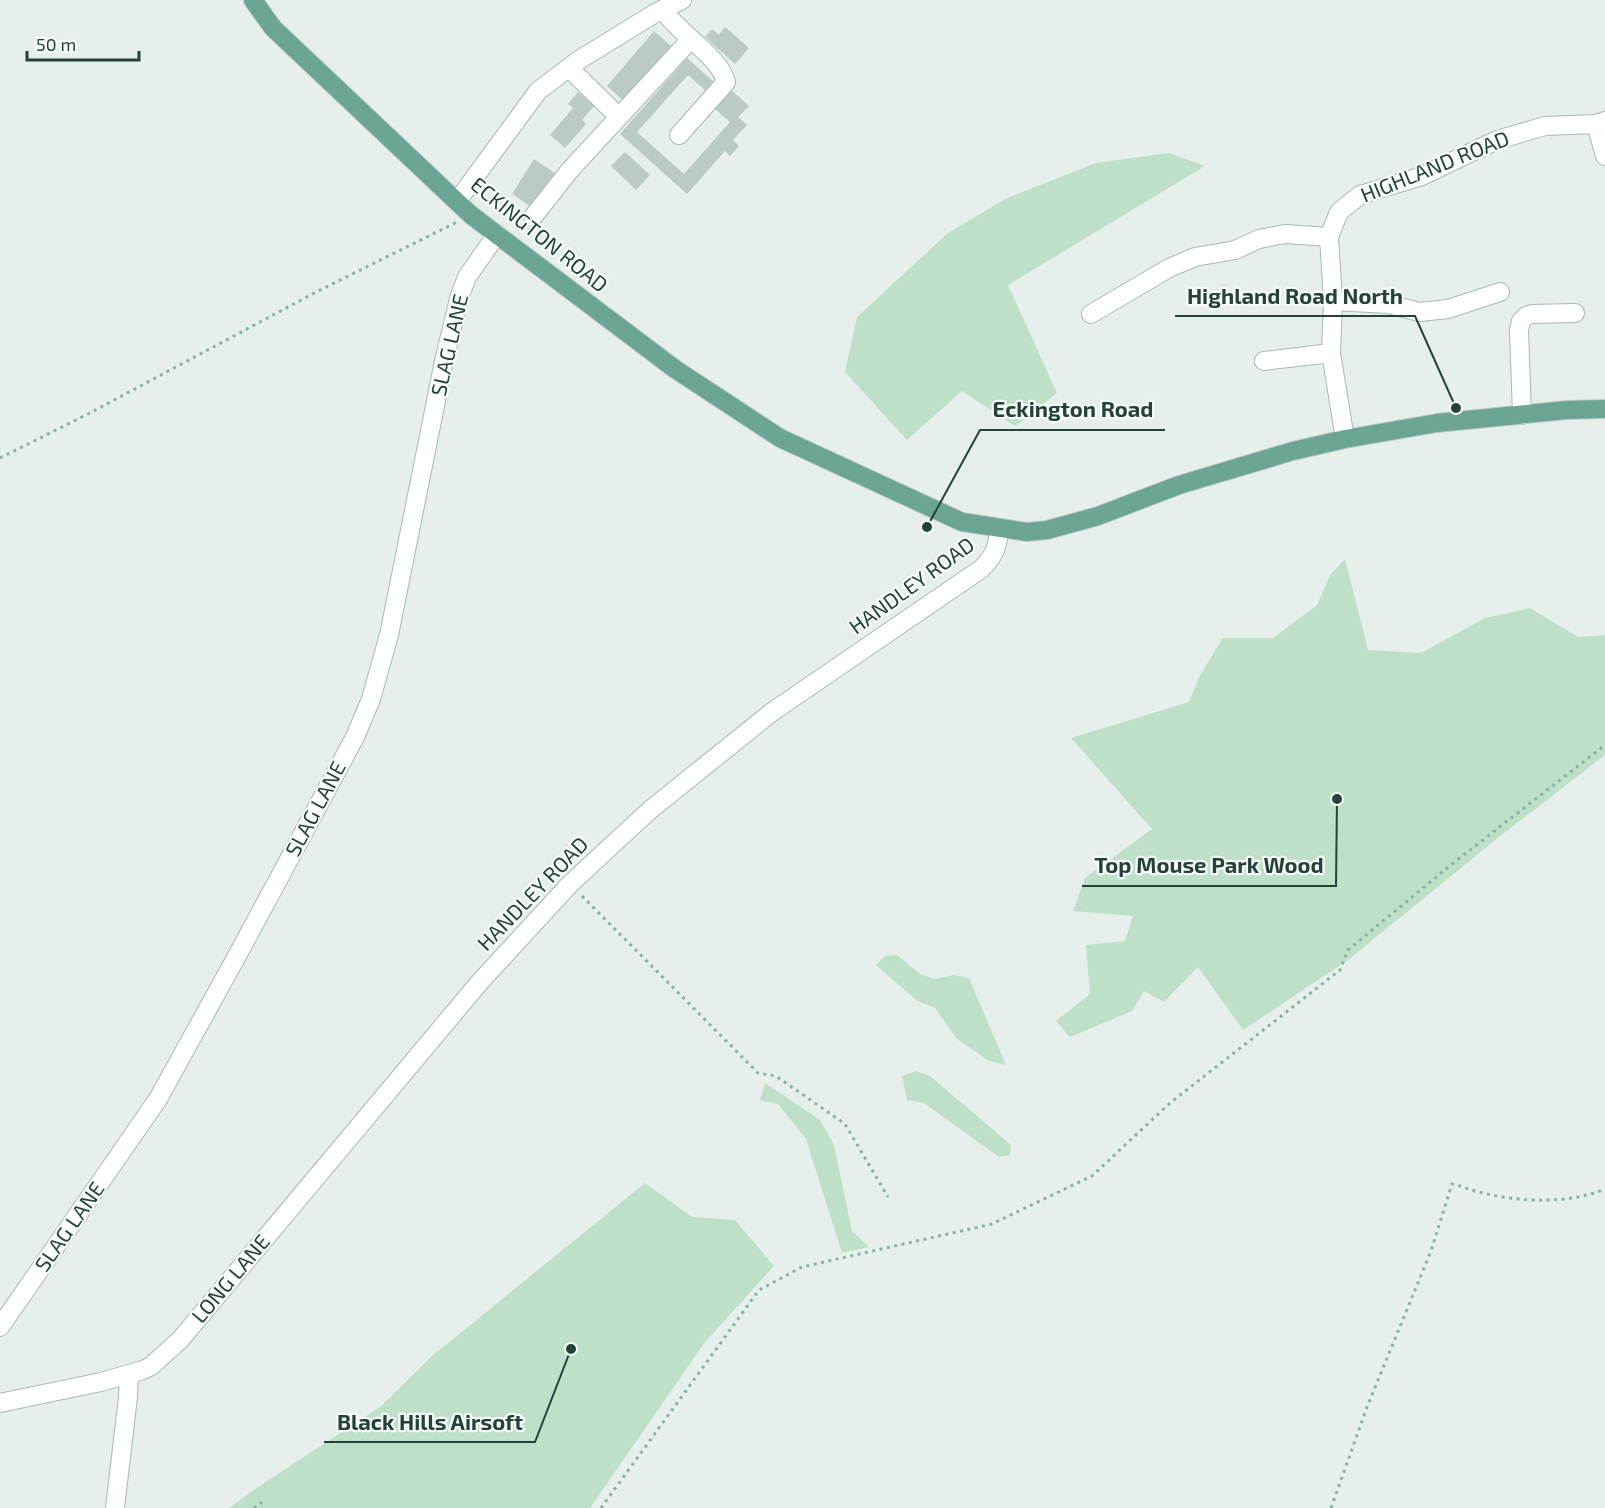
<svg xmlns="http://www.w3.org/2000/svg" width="1605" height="1508" viewBox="0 0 1605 1508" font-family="'Exo 2',sans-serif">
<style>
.green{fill:#bfe0c8}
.building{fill:#bbcac4}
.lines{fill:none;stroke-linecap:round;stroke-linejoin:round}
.minor-casing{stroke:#a8b8b2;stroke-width:20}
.major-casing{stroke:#c2cac8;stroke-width:20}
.path{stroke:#86b3a5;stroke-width:3;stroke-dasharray:3 4.5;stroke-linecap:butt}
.minor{stroke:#fff;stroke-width:18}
.major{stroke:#6aa596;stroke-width:18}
.labels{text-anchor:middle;stroke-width:4.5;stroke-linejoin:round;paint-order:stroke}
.street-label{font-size:21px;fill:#24423a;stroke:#f7fbf9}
.leader{fill:none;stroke:#24423a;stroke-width:2}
.callout-dot{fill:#24423a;stroke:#f7fbf9;stroke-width:2}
.callout-label{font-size:22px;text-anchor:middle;font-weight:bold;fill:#24423a;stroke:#f7fbf9;stroke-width:4.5;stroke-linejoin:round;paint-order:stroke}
</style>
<rect width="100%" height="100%" fill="#e6efeb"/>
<path class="green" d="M1169,153L1205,166L1008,285L1057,393L1015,426L962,391L907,440L845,372L857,317L948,233L1007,198L1096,163Z
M1345,559L1368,650L1421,653L1485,618L1530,608L1578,637L1605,635V755L1499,837L1348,960L1243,1030L1198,967L1164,1002L1144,991L1132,1011L1070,1037L1056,1021L1090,994L1086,945L1125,941L1133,916L1073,911L1085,878L1152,829L1071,738L1189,702L1199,677L1223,638H1273L1317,605L1330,575Z
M897,955L920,974L934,979L954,975L969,978L1006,1065L989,1061L957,1039L935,1008L916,1000L876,965L885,956Z
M916,1071L930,1076L1011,1145L1010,1155L999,1157L924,1103L907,1100L902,1076Z
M765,1083L820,1120L834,1145L852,1231L869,1247L842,1253L806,1139L778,1104L760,1100Z
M645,1183L692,1217L735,1220L774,1266L705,1342L590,1508H229L255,1489L380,1407L432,1356Z"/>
<path class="building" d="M725,27L749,48L735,64L705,37L712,29L719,35Z
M654,31L672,47L625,102L607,86Z
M687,58L715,83L707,92L688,75L637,132L684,174L730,122L714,108L730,89L749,106L738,117L747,125L733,140L739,146L730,156L725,151L687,194L620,134Z
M578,92L594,106L582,120L586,124L565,148L550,135L573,108L568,104Z
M625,152L650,175L636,190L611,166Z
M534,159L555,173L533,208L512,194Z"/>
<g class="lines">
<g class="minor-casing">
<path id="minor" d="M663,9C678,34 720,56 726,82L679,135
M569,68L619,117
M1596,124L1605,156
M458,200L538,91L579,60L657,12L682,0
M533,217L570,170L690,40
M1333,301L1389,304L1419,312L1448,309L1500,292
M1091,314L1169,268L1195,257L1235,250L1259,239L1285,234L1329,237
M1264,361L1331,353
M1522,415L1519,330L1521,321L1526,316L1532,314L1575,313
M1345,439L1331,353L1333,301L1329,237L1339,212L1360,195L1422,176L1497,140L1545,126L1596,124L1605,121
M0,1327L158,1099L237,956L355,737L371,699L389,635L444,361L460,295L467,277L497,234
M0,1403L101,1382L143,1370L151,1366L180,1340L479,983L570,884L650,810L772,712L981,569C994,557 998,547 999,528
M115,1508L128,1397L129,1374"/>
</g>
<g class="major-casing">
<path id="major" d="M253,0L273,28L471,215L675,369L780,438L962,522L1027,532L1047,530L1098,516L1179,485L1293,451L1345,439L1437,423L1567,410L1605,409"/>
</g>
<path class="path" d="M0,458L88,414L318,291L457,222
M582,896L758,1073L776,1076L845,1124L888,1197
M254,1508L262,1502
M601,1508L759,1290L802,1267L992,1224L1092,1176L1170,1103L1340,970L1348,950L1452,864L1605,745
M1331,1508L1367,1407L1431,1251L1452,1184C1460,1185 1467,1189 1475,1191C1515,1202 1566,1205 1605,1189"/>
<use href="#minor" class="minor"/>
<use href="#major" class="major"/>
</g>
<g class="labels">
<g class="street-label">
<text transform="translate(1435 167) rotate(-22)" y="7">HIGHLAND ROAD</text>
<text transform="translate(539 235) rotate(39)" y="7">ECKINGTON ROAD</text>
<text transform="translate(450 345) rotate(-77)" y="7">SLAG LANE</text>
<text transform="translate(912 586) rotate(-36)" y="7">HANDLEY ROAD</text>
<text transform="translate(316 809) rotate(-62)" y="7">SLAG LANE</text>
<text transform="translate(533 894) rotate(-46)" y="7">HANDLEY ROAD</text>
<text transform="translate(70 1227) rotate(-55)" y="7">SLAG LANE</text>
<text transform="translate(231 1279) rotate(-50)" y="7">LONG LANE</text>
</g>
</g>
<path class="leader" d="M1456 408L1415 316H1175M927 527L980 430H1165M1337 799L1336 886H1082M571 1349L535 1442H324"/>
<g class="callout-dot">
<circle cx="1456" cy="408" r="6"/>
<circle cx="927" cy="527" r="6"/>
<circle cx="1337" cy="799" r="6"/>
<circle cx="571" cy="1349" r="6"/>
</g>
<g class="callout-label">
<text x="1295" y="304">Highland Road North</text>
<text x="1073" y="417">Eckington Road</text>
<text x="1209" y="873">Top Mouse Park Wood</text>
<text x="430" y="1430">Black Hills Airsoft</text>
</g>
<path d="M27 51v9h112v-9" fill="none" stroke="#24423a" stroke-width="3"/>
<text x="36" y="51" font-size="18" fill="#24423a" stroke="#f7fbf9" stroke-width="4.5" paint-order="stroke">50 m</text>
</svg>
